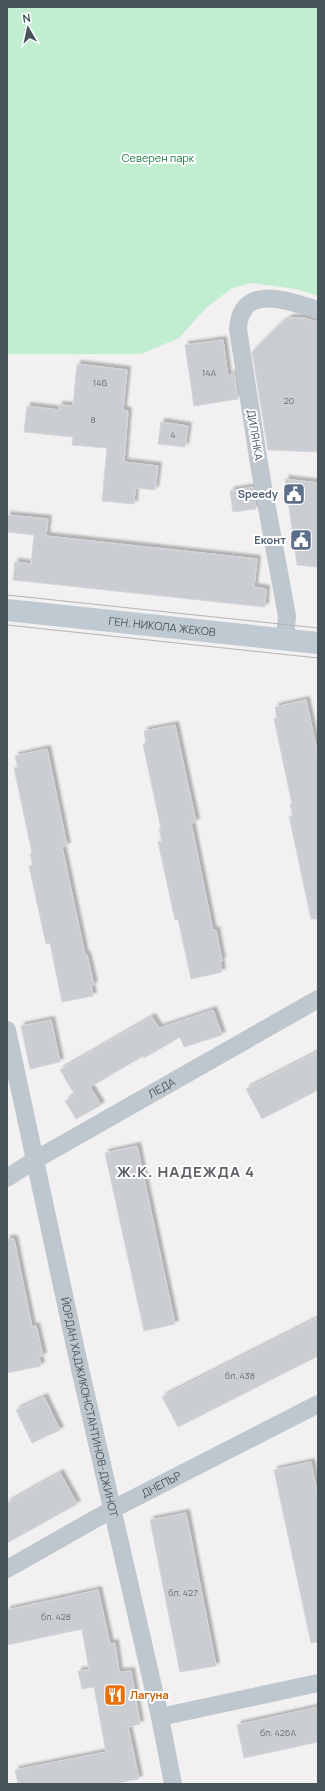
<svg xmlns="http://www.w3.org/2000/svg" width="325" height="1791" viewBox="0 0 325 1791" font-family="Manrope,sans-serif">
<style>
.green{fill:#c1edd0}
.building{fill:#cacdd2;stroke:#d4d6db;filter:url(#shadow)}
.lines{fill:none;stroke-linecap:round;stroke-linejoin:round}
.street{stroke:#bec7ce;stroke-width:18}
.secondary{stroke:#bec9d2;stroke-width:22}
.tram{stroke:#b2b5b9;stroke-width:1}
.labels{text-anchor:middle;stroke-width:4;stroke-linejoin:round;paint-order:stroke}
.number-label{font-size:9px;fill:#68727a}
.park-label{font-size:11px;fill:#1c7a47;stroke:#fff}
.street-label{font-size:11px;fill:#48545c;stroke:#fff}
.service-label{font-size:11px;font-weight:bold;fill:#4e5e75;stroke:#fff;text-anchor:end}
.food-label{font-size:11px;font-weight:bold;fill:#c56008;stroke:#fff;text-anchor:start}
.district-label{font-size:15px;font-weight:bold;letter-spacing:1px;fill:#5c6064;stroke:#fff}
</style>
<defs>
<filter id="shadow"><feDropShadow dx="3.5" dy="-3.5" stdDeviation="1" flood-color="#0004"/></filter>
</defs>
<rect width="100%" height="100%" fill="#f2f0f0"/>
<path class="green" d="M7,7H318V296L296,289L252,283L232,288L206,308L179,338L141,354H7Z"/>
<path class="building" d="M290,318H304L318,322V452L268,450L252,352L279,325Z
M223,340L228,377L234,371L238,399L194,406L185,345Z
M77,364L127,370L123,410L128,411L124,462L158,466L155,490L135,488L134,504L102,501L107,448L72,445L73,437L24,432L27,406L59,410V405L73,406Z
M161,422L188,426L185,447L158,444Z
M285,479L318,483V567L297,565Z
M253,487L256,509L233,512L230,491Z
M7,515L48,519L46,536L257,559L254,587L266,589L265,607L13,580L15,562L31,564L34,535L7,532Z
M306,700L318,756V919H311L289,816H293L290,804H292L274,719L277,718L275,707Z
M175,725L196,822L191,823L213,931L216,930L222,961H220L222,972L191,979L178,919L175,920L158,842L162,841L159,829H161L143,744L146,743L144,731Z
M47,749L67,846L62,847L85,955H87L94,985H91L93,996L62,1002L50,943L46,944L29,866L33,865L30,854L32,853L14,768L18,767L15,756Z
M213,1010L222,1035L184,1047L180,1037L144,1058L143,1056L90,1087L101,1105L76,1119L65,1101L75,1095L60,1070L152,1017L159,1028Z
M51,1020L60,1062L30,1069L21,1026Z
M318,1052V1090L262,1119L246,1089Z
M137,1146L175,1324L144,1331L105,1153Z
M7,1239H14L32,1327L36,1326L43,1356L39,1357L41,1366L7,1373Z
M318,1318V1356L178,1427L162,1397Z
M44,1397L60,1430L32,1443L16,1410Z
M311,1462L318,1497V1642L311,1643L274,1470Z
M60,1473L77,1504L7,1543V1503Z
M186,1513L216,1666L180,1672L150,1520Z
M98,1590L110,1644L115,1643L119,1672L131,1671L140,1724L128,1727L139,1779L112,1784H18L15,1770L106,1752L94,1687L82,1689L78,1671L89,1670L82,1629L7,1645V1610Z
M318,1707V1742L244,1758L237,1725Z"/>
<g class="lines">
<g class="street">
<path d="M285,639L287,616L260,470L238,329C241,282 289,301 318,310"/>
<path id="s1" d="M7,1030L78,1360L160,1717L173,1784"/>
<path id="s2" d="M7,1178L35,1160L318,999"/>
<path id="s3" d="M7,1569L111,1510L318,1404"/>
<path d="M160,1717L318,1683"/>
</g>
<path class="secondary" id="s4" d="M7,610L318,643"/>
<path class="tram" d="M7,595L318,628
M7,625L318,658"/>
</g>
<defs>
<g id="civic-square" transform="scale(1.15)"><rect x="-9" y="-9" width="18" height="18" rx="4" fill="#5c6f8a" stroke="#fff"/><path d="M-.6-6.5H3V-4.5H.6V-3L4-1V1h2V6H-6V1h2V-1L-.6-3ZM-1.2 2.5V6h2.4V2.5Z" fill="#fff"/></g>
<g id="restaurant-square" transform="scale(1.15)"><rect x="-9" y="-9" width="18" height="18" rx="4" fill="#e8710a" stroke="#fff"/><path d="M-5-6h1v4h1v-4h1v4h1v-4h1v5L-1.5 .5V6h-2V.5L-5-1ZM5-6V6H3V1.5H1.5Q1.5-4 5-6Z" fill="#fff"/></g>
</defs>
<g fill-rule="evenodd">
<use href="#civic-square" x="294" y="494"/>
<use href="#civic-square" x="301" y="540"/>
<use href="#restaurant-square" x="115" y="1695"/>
</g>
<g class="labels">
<g class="number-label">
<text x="209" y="376">14А</text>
<text x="100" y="386">14Б</text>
<text x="289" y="404">20</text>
<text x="93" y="423">8</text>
<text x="173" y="438">4</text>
<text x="240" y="1379">бл. 438</text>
<text x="183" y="1596">бл. 427</text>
<text x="56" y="1620">бл. 428</text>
<text x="278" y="1736">бл. 426А</text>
</g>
<g class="park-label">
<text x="158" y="162">Северен парк</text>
</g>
<g class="street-label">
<text transform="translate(255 435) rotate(81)" y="4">ДИЛЯНКА</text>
<text dy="4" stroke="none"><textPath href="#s4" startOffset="156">ГЕН. НИКОЛА ЖЕКОВ</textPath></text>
<text dy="4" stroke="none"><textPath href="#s2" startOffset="179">ЛЕДА</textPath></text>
<text dy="4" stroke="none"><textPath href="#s1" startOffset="386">ЙОРДАН ХАДЖИКОНСТАНТИНОВ-ДЖИНОТ</textPath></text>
<text dy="4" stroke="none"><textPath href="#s3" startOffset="176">ДНЕПЪР</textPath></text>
</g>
<g class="service-label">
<text x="278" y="498">Speedy</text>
<text x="286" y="544">Еконт</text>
</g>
<g class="food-label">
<text x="130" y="1699">Лагуна</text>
</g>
<g class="district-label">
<text x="186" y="1177">Ж.К. НАДЕЖДА 4</text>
</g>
</g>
<rect width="325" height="1791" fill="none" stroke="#48545c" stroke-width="16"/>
<g transform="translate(28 28) rotate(351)" stroke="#ffffff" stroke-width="3" paint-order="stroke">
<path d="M0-3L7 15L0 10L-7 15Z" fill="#48545c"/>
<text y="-6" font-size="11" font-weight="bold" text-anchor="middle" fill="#48545c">N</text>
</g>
</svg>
